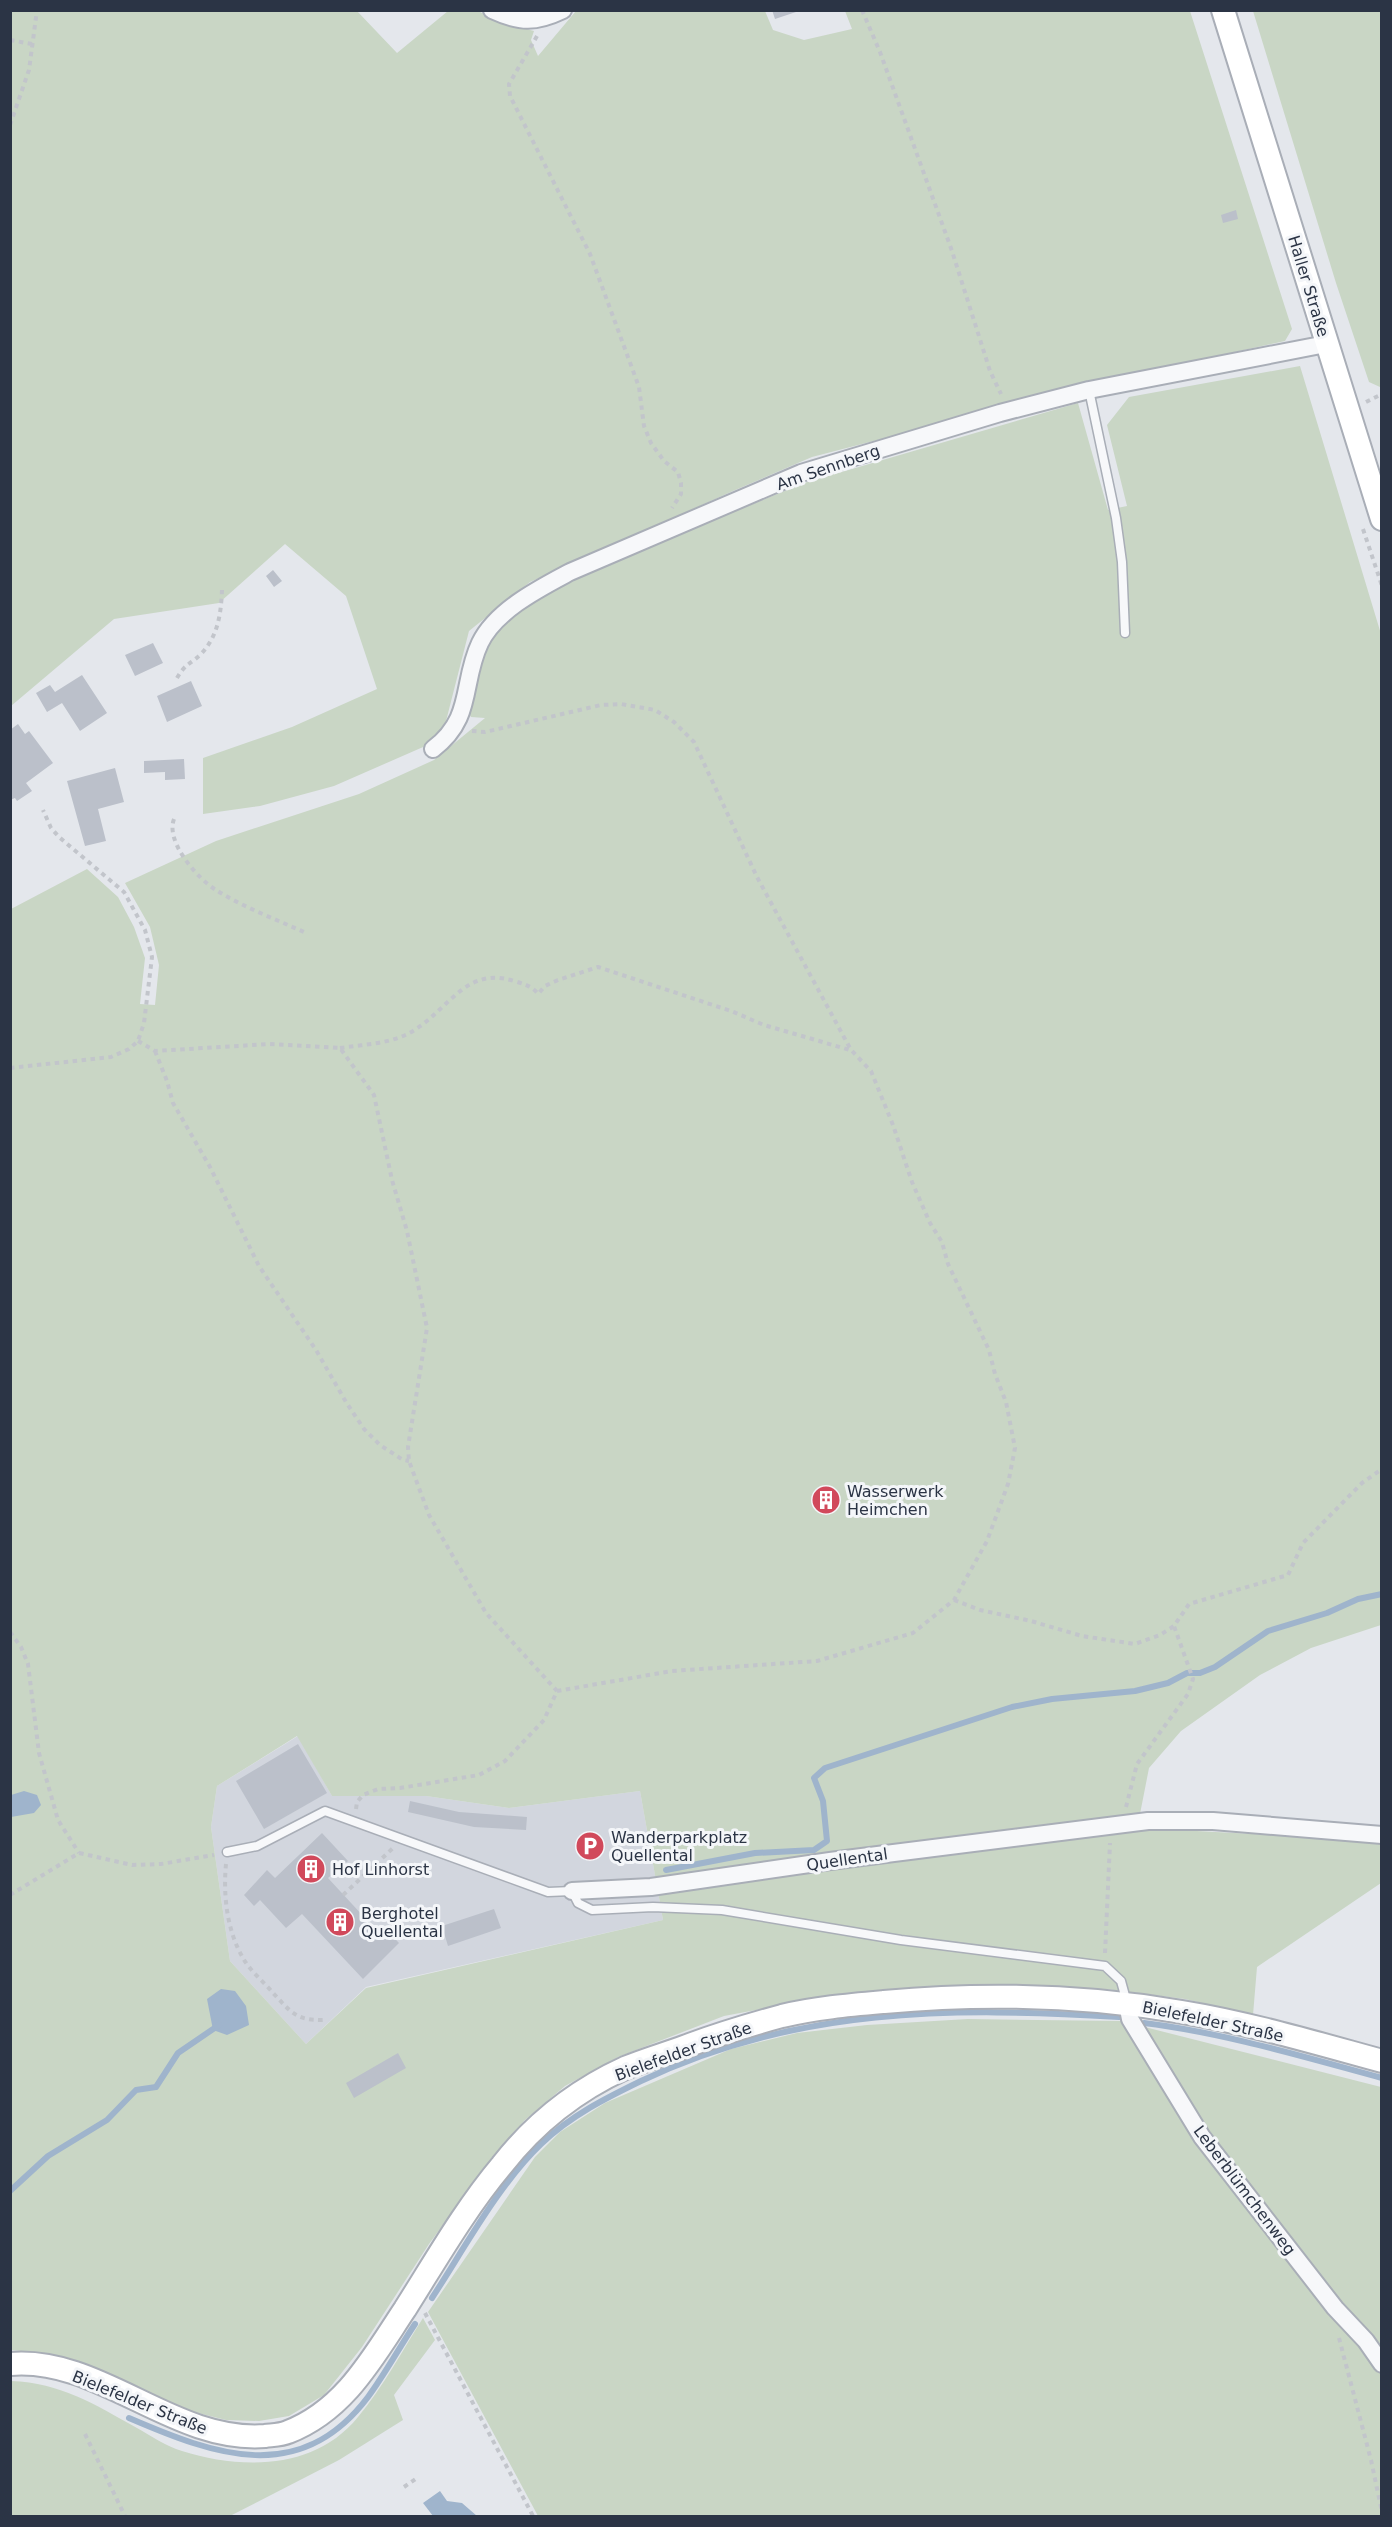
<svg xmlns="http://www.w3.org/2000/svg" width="1392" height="2527" viewBox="0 0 1392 2527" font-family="'DejaVu Sans',sans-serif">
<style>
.built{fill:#d2d6de}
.green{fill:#c9d6c5;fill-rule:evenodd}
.water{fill:#9fb4cc}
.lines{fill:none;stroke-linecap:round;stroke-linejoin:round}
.stream{stroke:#9fb4cc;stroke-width:6}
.building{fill:#bbc0ca}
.lane-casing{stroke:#a9aeb7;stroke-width:11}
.street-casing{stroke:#a9aeb7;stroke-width:20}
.secondary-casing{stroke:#a9aeb7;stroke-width:26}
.path{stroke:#c2c5cb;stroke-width:4;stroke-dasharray:4.5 4.5;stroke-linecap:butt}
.lane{stroke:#f7f8fa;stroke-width:8}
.street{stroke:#f7f8fa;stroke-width:16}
.secondary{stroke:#fff;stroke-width:22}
.labels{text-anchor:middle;stroke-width:6;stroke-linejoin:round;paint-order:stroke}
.street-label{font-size:16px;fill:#2b3445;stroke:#f4f6f9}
.poi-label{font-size:16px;fill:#2b3445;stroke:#f4f6f9;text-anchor:start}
</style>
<rect width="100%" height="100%" fill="#e4e7ec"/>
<path class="built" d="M298,1736L332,1796H426L509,1808L640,1791L663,1920L366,1987L306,2044L230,1961L211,1827L217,1786Z"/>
<path class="green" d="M11,11H357L397,53L448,11H478L503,23L534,31L531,40L538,56L576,11H765L773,30L804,40L852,29L845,11H1190L1292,329L1285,341L1000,404L935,425L812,457L733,491L530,582L469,631L445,725L430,744L334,786L260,806L203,814V758L292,727L377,689L346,596L285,544L219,603L114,619L11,706Z
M1253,11H1381L1380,387L1369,382L1336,283Z
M1300,366L1381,634V1625L1311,1648L1260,1675L1181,1731L1149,1768L1140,1814V1828L1350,1839L1381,1843V1883L1257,1967L1253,2015L1185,1999L1106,1989L971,1987L846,1993L724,2016L618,2057L565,2086L525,2120L494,2155L429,2244L362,2347L324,2395L289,2416L259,2421L226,2420L194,2412L74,2361L51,2354L11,2350V909L87,869L118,897L134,927L145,958L140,1004L155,1005L159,965L150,927L125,883L216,841L359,794L434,760L485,718L471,717L467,710L486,644L518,610L553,586L804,483L1078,403L1108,510L1127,506L1107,425L1129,397ZM297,1736L332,1796H426L509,1808L640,1791L663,1920L366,1988L306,2044L230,1961L211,1827L217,1786Z
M968,2019L1121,2021L1381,2087V2516H538L428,2312L535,2157L560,2132L605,2103L731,2049L797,2033L867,2025Z
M423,2318L435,2340L394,2395L403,2420L339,2460L230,2516H11V2381C61,2383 94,2404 137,2428C151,2436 166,2446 182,2451C242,2470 315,2470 358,2417C383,2387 402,2351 423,2318Z"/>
<path class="water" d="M24,1791L37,1795L41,1805L34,1813L11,1817V1795Z
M221,1989L235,1991L246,2006L249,2025L227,2035L213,2030L207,1999Z
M440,2491L447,2501L462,2503L477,2516H433L423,2503Z"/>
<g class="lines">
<path class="stream" d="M666,1870L755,1853L814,1850L827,1841L823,1801L814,1778L825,1768L1012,1707L1052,1699L1135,1691L1168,1683L1187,1673H1200L1215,1667L1268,1631L1327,1613L1358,1599L1382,1594
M1144,2023C1225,2033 1304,2057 1382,2078
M10,2191L48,2156L107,2120L136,2090L156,2087L178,2053L219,2025
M432,2298C464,2249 499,2184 541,2144C570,2116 606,2098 641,2081C796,2007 952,2007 1119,2017
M129,2418C215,2455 300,2487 368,2397C385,2374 399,2348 415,2324"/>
</g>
<path class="building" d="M772,10H799V11L775,19Z
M1236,210L1238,219L1223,223L1221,215Z
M273,570L282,581L274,587L266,576Z
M153,643L163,663L135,676L125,655Z
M82,675L107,713L80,731L62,703L47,712L36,693L50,685L55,692Z
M191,681L202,706L167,722L157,696Z
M18,724L25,734L29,731L53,763L26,783L32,791L17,801L15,798L10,800V730Z
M184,759L185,779L165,780V772L144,773V761Z
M115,768L124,802L98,809L106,841L85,846L67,781Z
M826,1490L837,1499L826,1510L816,1500Z
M298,1744L327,1793L264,1829L236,1781Z
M410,1801L459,1812L527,1817L526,1830L474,1827L408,1812Z
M322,1833L348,1861L328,1878L376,1930L383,1926L399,1943L363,1979L302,1914L286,1928L260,1900L254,1906L244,1895L267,1870L275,1878Z
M494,1909L501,1928L448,1946L442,1926Z
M398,2053L406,2068L354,2098L346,2083Z"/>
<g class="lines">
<g class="lane-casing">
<path id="lane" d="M1089,390L1116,518L1122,562L1125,633
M227,1852L257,1846L325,1811L548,1892L572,1891L578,1903L592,1910L653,1907L722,1910L901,1940L1105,1966L1121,1981L1127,2003"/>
</g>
<g class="street-casing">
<path id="street" d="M492,10C520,23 536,23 563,10
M433,749C474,718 461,683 480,643C496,610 540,588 570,572L801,473L1000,413L1089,390L1326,344
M572,1891L651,1887L830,1861L1148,1821H1213L1382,1835
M1127,2004L1130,2019L1202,2137L1335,2308L1366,2341L1382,2364"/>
</g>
<g class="secondary-casing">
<path id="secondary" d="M1223,10L1382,519
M10,2364C100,2356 173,2443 265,2436C273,2435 281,2435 288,2432C345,2410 373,2357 405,2309C436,2260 465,2209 502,2165C534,2124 577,2090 625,2068C644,2060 665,2054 684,2047C716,2035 749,2025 782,2016C815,2008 850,2005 884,2002C982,1993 1084,1995 1182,2012C1249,2023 1316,2043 1382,2061"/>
</g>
<path class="path" d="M862,10L880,52L952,251L990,371L1001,394
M537,36L509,84L510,96L590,254L639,387L644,426L651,443L664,461L678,472L681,483V494L672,508
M10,40L32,44
M10,125L29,70L37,10
M1366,402L1382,394
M1363,529L1382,586
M177,678C185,664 189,665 200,655C218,637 221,614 222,590
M472,731L485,732L601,705L621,704L655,710L674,722L694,742L757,877L851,1050L871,1071L893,1125L912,1182L930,1223L942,1242L948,1264L989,1350L995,1374L1006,1402L1015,1448L1008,1484L987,1541L954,1600L913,1633L817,1661L672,1671L557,1691
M174,819C165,842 198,879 216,890C243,907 275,919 304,932
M138,1041L155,1051L270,1044L340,1048L374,1095L392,1180L407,1231L427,1328L408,1447L409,1461L429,1515L486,1613L557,1691L544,1720L505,1761L479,1775L400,1788L378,1789L363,1795L357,1802L356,1809
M340,1048C366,1044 394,1044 416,1029C450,1007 467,966 514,981C524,984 532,986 538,994L545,986L558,980L598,967L731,1011L764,1025L850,1050
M155,1051L167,1081L173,1103L210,1167L259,1266L316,1350L346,1402L364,1429L380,1445L403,1460L409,1461
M10,1068L111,1057L129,1049L138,1041L144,1023L152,957L145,930L124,892L59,837L51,828L43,810
M954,1600L980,1610L1031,1621L1082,1636L1135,1644L1160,1635L1174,1626L1189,1604L1288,1575L1303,1543L1362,1483L1382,1469
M10,1632L21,1647L28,1664L39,1753L58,1820L79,1853
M1126,1807L1137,1764L1188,1694L1193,1679L1174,1626
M226,1864C223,1895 227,1931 243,1958C250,1971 264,1982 273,1993C290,2011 296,2021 323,2020
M10,1895L79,1853L132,1865L161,1864L214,1855
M343,1895L393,1848
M1105,1953L1110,1843
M425,2313L533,2516
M1339,2338L1371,2460L1382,2512
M85,2434L125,2516
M404,2487L417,2478"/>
<use href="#lane" class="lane"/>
<use href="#street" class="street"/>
<use href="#secondary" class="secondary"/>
</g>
<defs>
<g id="building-disc" transform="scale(1.5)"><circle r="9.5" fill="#d1495b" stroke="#f4f6f9"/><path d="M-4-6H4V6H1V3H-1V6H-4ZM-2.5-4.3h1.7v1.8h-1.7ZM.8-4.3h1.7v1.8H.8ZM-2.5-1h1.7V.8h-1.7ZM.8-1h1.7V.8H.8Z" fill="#fff"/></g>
<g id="parking-disc" transform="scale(1.5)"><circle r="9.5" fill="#d1495b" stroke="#f4f6f9"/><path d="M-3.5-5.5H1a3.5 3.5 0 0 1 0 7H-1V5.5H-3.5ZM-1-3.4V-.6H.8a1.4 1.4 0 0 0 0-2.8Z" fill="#fff"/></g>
</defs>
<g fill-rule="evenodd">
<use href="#building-disc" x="826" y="1500"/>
<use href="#parking-disc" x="590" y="1846"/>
<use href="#building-disc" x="311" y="1869"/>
<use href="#building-disc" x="340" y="1922"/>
</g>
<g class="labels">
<g class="street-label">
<text transform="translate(1309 286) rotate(73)" y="6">Haller Straße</text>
<text transform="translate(828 467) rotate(-19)" y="6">Am Sennberg</text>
<text transform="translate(847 1859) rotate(-8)" y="6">Quellental</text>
<text transform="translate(1213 2021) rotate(12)" y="6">Bielefelder Straße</text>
<text transform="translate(683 2051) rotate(-20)" y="6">Bielefelder Straße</text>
<text transform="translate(1245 2190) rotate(53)" y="6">Leberblümchenweg</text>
<text transform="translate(140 2402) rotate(22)" y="6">Bielefelder Straße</text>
</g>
<g class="poi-label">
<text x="847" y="1497">Wasserwerk<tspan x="847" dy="18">Heimchen</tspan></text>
<text x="611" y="1843">Wanderparkplatz<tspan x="611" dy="18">Quellental</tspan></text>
<text x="332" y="1875">Hof Linhorst</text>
<text x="361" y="1919">Berghotel<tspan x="361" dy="18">Quellental</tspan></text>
</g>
</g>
<rect width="1392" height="2527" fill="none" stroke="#2b3445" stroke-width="24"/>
</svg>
